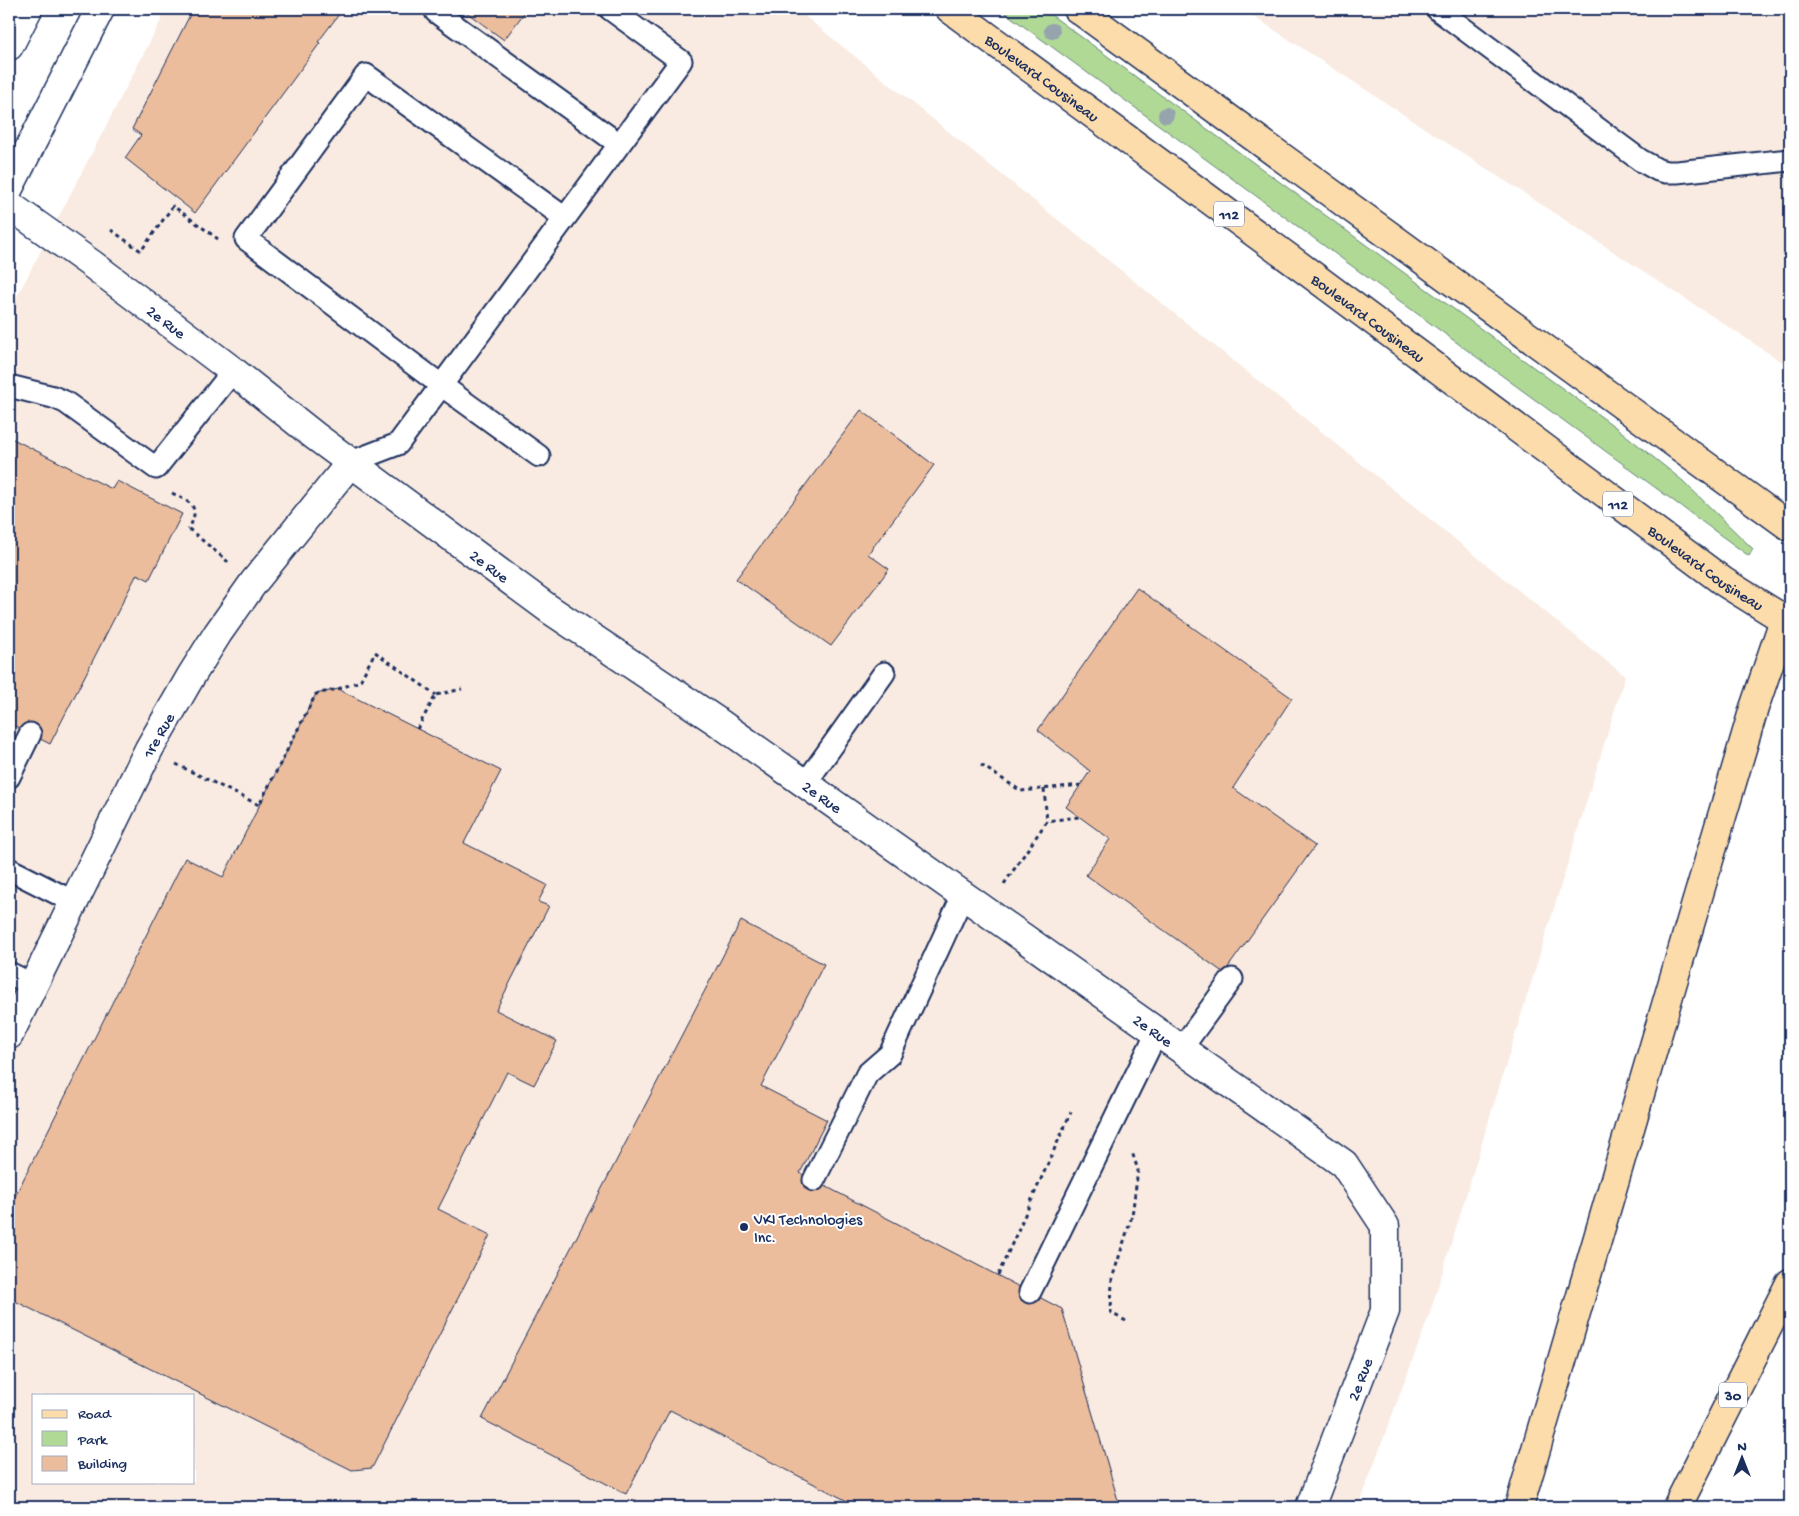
<svg xmlns="http://www.w3.org/2000/svg" width="1799" height="1516" viewBox="0 0 1799 1516" font-family="'Gochi Hand',sans-serif">
<style>
.built{fill:#f9ebe1;fill-rule:evenodd}
.green{fill:#b0d996;stroke:#66847a}
.building{fill:#ecbd9c;stroke:#1b2f5e}
.lines{fill:none;stroke-linecap:round;stroke-linejoin:round}
.lane-casing{stroke:#1b2f5e;stroke-width:25}
.street-casing{stroke:#1b2f5e;stroke-width:31}
.secondary-casing{stroke:#1b2f5e;stroke-width:31}
.primary-casing{stroke:#1b2f5e;stroke-width:31}
.highway-casing{stroke:#1b2f5e;stroke-width:31}
.path{stroke:#1b2f5e;stroke-width:3;stroke-dasharray:4 4;stroke-linecap:butt}
.lane{stroke:#fff;stroke-width:21}
.street{stroke:#fff;stroke-width:28}
.secondary{stroke:#fff;stroke-width:28}
.primary{stroke:#fddcac;stroke-width:28}
.highway{stroke:#fddcac;stroke-width:28}
.tree{fill:#96a4ae}
.poi-dot{fill:#1b2f5e;stroke:#fff;stroke-width:2}
.labels{text-anchor:middle;stroke-width:4;stroke-linejoin:round;paint-order:stroke}
.shield{fill:#fff;stroke:#5f6d8e;stroke-width:1}
.shield-label{font-size:15px;font-weight:bold;fill:#1b2f5e}
.street-label{font-size:16px;fill:#1b2f5e;stroke:#fff}
.poi-label{font-size:16px;fill:#1b2f5e;stroke:#fff;text-anchor:start}
</style>
<rect width="100%" height="100%" fill="#fff"/>
<filter id="ink" filterUnits="userSpaceOnUse"><feTurbulence type="fractalNoise" baseFrequency=".02" numOctaves="2"/><feDisplacementMap in="SourceGraphic" scale="10" xChannelSelector="R" yChannelSelector="G"/><feConvolveMatrix kernelMatrix="1 2 1 2 8 2 1 2 1" color-interpolation-filters="sRGB"/></filter>
<g filter="url(#ink)">
<path class="built" d="M167,9H796L1625,676L1429,1316L1358,1507H9V309L11,308ZM34,1395H194V1482H34Z
M1242,9H1790V367Z"/>
<path class="green" d="M1000,9H1043L1618,429L1683,481L1753,549L1749,556Z"/>
<path class="building" d="M193,9H343L318,42L320,43L195,213L125,158L141,135L132,129Z
M462,9H527L504,40Z
M861,410L934,465L868,554L889,569L831,646L736,579Z
M9,437L112,489L117,481L182,514L149,580L137,574L50,744L9,723Z
M1137,588L1292,698L1233,788L1315,846L1224,973L1086,875L1110,839L1066,807L1090,771L1038,730Z
M338,689L501,771L464,843L547,885L538,902L549,906L496,1010L557,1041L534,1085L507,1072L438,1209L490,1235L372,1468L352,1470L9,1298V1208L185,858L223,877L316,694Z
M741,921L824,964L761,1086L827,1120L800,1173L1062,1309L1120,1507H859L670,1410L626,1494L482,1419Z"/>
<g class="lines">
<g class="lane-casing">
<path id="lane" d="M1437,9L1640,160L1658,170L1666,172H1677L1790,160
M436,12L619,144
M9,386L53,397L65,402L156,468L233,371
M539,456L441,385L246,239L366,75L565,218
M351,462L398,444L681,61L610,9
M9,777L30,734
M805,784L884,673
M9,869L74,902
M9,973L33,985
M1181,1049L1232,979
M814,1180L867,1074L890,1054L963,895
M1030,1292L1157,1032"/>
</g>
<g class="street-casing">
<g id="street">
<path id="s1" d="M9,205L93,265L233,371L315,436L549,609L715,720L1344,1164L1385,1226V1311L1310,1507"/>
<path id="s2" d="M9,1035L149,749L191,676L218,633L254,582L351,462"/>
</g>
</g>
<g class="secondary-casing">
<path id="secondary" d="M9,46L28,9
M9,188L100,9"/>
</g>
<g class="primary-casing">
<g id="primary">
<path id="s3" d="M950,9L1312,275L1724,582L1790,623"/>
<path d="M1078,9L1790,527"/>
</g>
</g>
<g class="highway-casing">
<path id="highway" d="M1519,1507L1669,995L1754,708L1784,620
M1677,1507L1790,1283"/>
</g>
<path class="path" d="M111,230L141,251L173,206L218,239
M172,493C193,504 200,506 189,529L227,561L228,560
M417,729L436,695L462,689
M176,764L259,805L316,694L338,689L360,681L375,652L436,695
M981,765L1021,791L1081,785
M1044,789L1047,821
M1004,884L1047,821L1079,817
M9,1199L12,1201
M998,1275L1071,1112
M1126,1321L1111,1313L1112,1279L1132,1216L1138,1170L1132,1152"/>
<use href="#lane" class="lane"/>
<use href="#street" class="street"/>
<use href="#secondary" class="secondary"/>
<use href="#primary" class="primary"/>
<use href="#highway" class="highway"/>
</g>
<g class="tree">
<circle cx="1052" cy="31" r="8"/>
<circle cx="1166" cy="115" r="8"/>
</g>
</g>
<circle class="poi-dot" cx="744" cy="1227" r="5"/>
<g class="labels">
<g class="shield">
<rect x="1214" y="201.5" width="30" height="25" rx="4"/>
<rect x="1603" y="491.5" width="30" height="25" rx="4"/>
<rect x="1719" y="1382.5" width="28" height="25" rx="4"/>
</g>
<g class="shield-label">
<text x="1229" y="219">112</text>
<text x="1618" y="509">112</text>
<text x="1733" y="1400">30</text>
</g>
<g class="street-label">
<text dy="6" stroke="none"><textPath href="#s3" startOffset="115">Boulevard Cousineau</textPath></text>
<text dy="6" stroke="none"><textPath href="#s3" startOffset="520">Boulevard Cousineau</textPath></text>
<text dy="6" stroke="none"><textPath href="#s1" startOffset="196">2e Rue</textPath></text>
<text dy="6" stroke="none"><textPath href="#s1" startOffset="601">2e Rue</textPath></text>
<text dy="6" stroke="none"><textPath href="#s3" startOffset="940">Boulevard Cousineau</textPath></text>
<text dy="6" stroke="none"><textPath href="#s2" startOffset="335">1re Rue</textPath></text>
<text dy="6" stroke="none"><textPath href="#s1" startOffset="1006">2e Rue</textPath></text>
<text dy="6" stroke="none"><textPath href="#s1" startOffset="1411">2e Rue</textPath></text>
<text transform="translate(1359 1379) rotate(-69)" y="6">2e Rue</text>
</g>
<g class="poi-label">
<text x="754" y="1224">VKI Technologies<tspan x="754" dy="18">Inc.</tspan></text>
</g>
</g>
<rect width="1799" height="1516" fill="none" stroke="#fff" stroke-width="30"/>
<rect x="15" y="15" width="1769" height="1486" fill="none" stroke="#1b2f5e" stroke-width="2" filter="url(#ink)"/>
<rect x="32" y="1394" width="162" height="90" fill="#ffffff" stroke="#a4acbf"/>
<rect x="42" y="1410" width="25" height="8" fill="#fddcac" stroke="#a4acbf"/>
<text x="78" y="1418" font-size="15" fill="#1b2f5e">Road</text>
<rect x="42" y="1431" width="25" height="15" fill="#b0d996" stroke="#a4acbf"/>
<text x="78" y="1444" font-size="15" fill="#1b2f5e">Park</text>
<rect x="42" y="1456" width="25" height="15" fill="#ecbd9c" stroke="#a4acbf"/>
<text x="78" y="1468" font-size="15" fill="#1b2f5e">Building</text>
<g transform="translate(1742 1458)" stroke="#ffffff" stroke-width="4" paint-order="stroke">
<path d="M0-4L9 19L0 12L-9 19Z" fill="#1b2f5e"/>
<text y="-8" font-size="14" font-weight="bold" text-anchor="middle" fill="#1b2f5e">N</text>
</g>
</svg>
